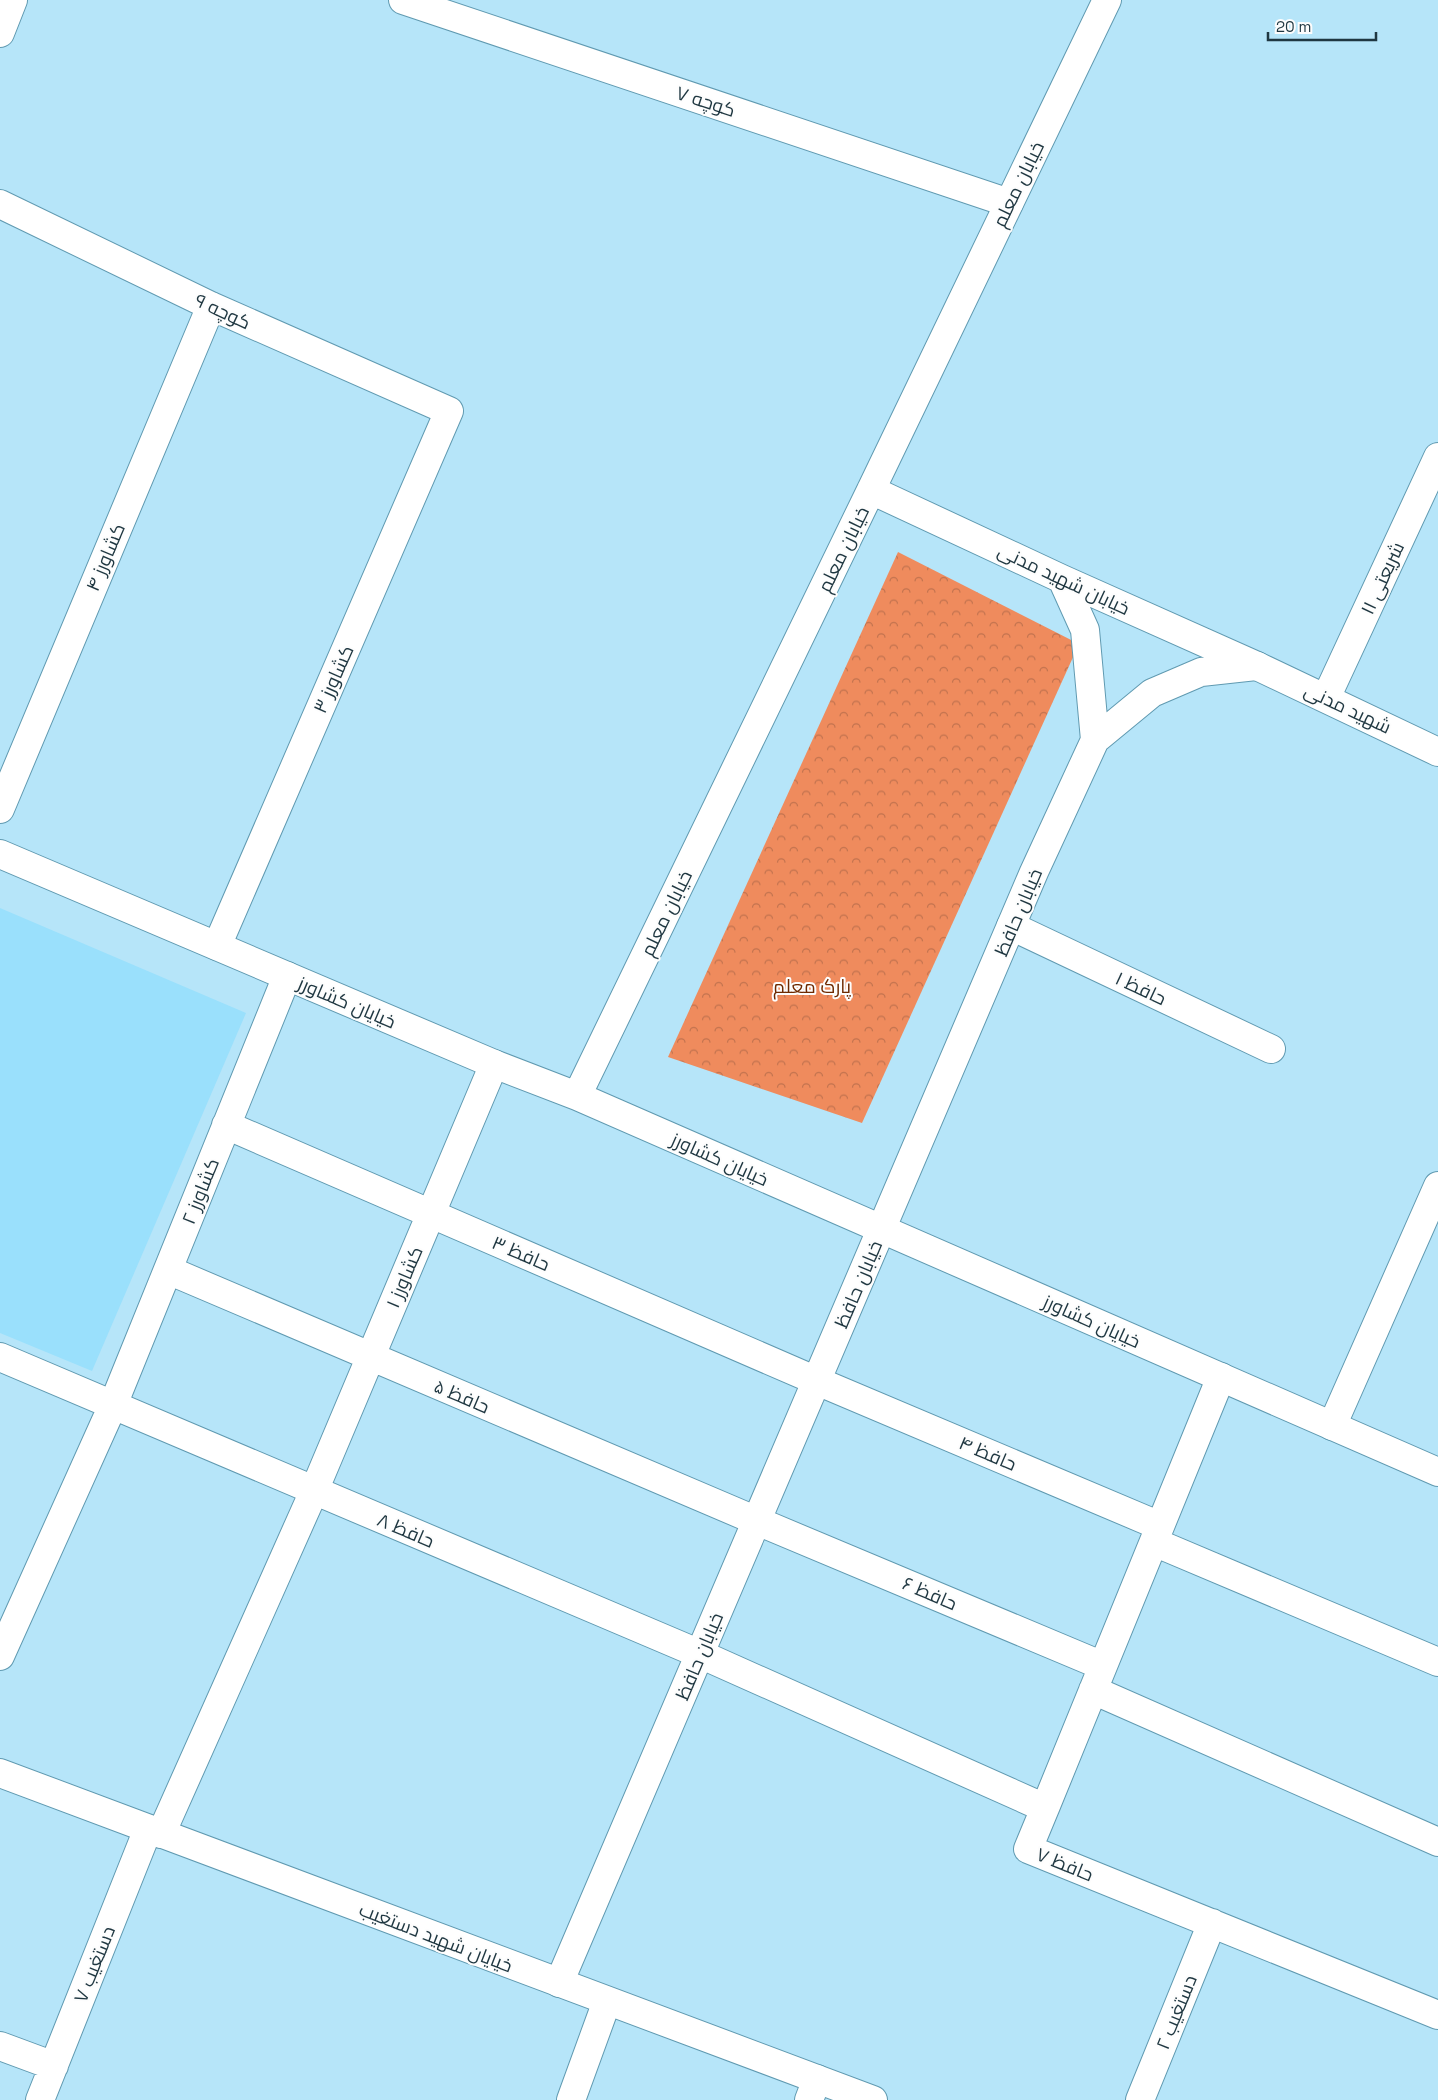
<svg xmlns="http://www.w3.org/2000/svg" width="1438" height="2100" viewBox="0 0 1438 2100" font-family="'Space Grotesk',Cairo,sans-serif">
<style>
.built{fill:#9ae0fc}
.forest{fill:url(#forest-crowns)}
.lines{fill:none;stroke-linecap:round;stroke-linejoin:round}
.minor-casing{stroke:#609ab1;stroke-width:30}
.tertiary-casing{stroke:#609ab1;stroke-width:30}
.secondary-casing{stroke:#609ab1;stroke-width:30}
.minor{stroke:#fff;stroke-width:28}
.tertiary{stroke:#fff;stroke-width:28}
.secondary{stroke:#fff;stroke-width:28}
.labels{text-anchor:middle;stroke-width:4;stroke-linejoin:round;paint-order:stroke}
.street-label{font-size:19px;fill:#1f3741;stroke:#fdfdfd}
.park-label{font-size:19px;fill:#6e2a01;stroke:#fdfdfd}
</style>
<defs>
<pattern id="forest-crowns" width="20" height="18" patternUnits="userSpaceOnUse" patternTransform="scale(1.25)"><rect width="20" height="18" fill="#ef8b5d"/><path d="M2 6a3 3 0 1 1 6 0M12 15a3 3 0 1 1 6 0" fill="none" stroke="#c1724e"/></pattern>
</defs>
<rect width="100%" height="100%" fill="#b6e5f9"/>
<path class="built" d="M0,908L246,1013L92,1371L0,1333Z"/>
<path class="forest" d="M898,552L1079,644L862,1123L668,1057Z"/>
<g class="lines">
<g class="minor-casing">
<path id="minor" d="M403,0L1009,203
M0,204L211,306L449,411L217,946
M1326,698L1438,457
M0,809L211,306
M1011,926L1271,1049
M226,1125L817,1381L1160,1526
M168,1270L757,1521L1103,1666
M0,1357L700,1654L1045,1808L1028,1849L1438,2015
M1332,1426L1438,1186
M1154,1542L1438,1662
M0,1656L113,1405L287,976
M1093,1690L1438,1842
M1045,1808L1221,1377
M161,1834L314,1491L494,1064
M0,2046L54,2066
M40,2100L148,1829
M571,2100L607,2001
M809,2100L817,2079
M1140,2100L1212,1923"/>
</g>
<g class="tertiary-casing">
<path id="tertiary" d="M871,490L1062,579L1257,666
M1095,740L1152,693L1201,672L1256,666
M0,854L494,1064L577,1096L1438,1472
M577,1096L871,490L1107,0
M559,1983L1034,872L1095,740L1085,630L1062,579"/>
</g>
<g class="secondary-casing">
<path id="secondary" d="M0,33L13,0
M1257,666L1438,752
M0,1773L873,2100"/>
</g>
<use href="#minor" class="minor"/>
<use href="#tertiary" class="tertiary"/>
<use href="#secondary" class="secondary"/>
</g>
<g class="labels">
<g class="street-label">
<text transform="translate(706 101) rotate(18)" y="7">کوچه ۷</text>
<text transform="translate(1018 184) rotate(-64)" y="7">خیابان معلم</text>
<text transform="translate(223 311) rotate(25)" y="7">کوچه ۹</text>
<text transform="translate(843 549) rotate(-64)" y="7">خیابان معلم</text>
<text transform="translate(105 557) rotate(-67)" y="7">کشاورز ۴</text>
<text transform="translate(1382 578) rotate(-65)" y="7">شریعتی ۱۱</text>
<text transform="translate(1064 579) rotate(25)" y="7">خیابان شهید مدنی</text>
<text transform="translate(333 679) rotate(-66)" y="7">کشاورز ۳</text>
<text transform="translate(1348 708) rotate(25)" y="7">شهید مدنی</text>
<text transform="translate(1018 912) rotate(-67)" y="7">خیابان حافظ</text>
<text transform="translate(666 913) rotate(-64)" y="7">خیابان معلم</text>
<text transform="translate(1141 988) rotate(25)" y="7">حافظ ۱</text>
<text transform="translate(347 1002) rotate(23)" y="7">خیایان کشاورز</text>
<text transform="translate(720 1159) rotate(24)" y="7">خیایان کشاورز</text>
<text transform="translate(200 1191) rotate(-68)" y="7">کشاورز ۲</text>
<text transform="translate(521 1253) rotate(23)" y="7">حافظ ۳</text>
<text transform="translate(404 1277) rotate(-67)" y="7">کشاورز ۱</text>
<text transform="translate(858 1284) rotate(-67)" y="7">خیابان حافظ</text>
<text transform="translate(1092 1321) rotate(24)" y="7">خیایان کشاورز</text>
<text transform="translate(462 1396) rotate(23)" y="7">حافظ ۵</text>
<text transform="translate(988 1453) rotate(23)" y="7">حافظ ۴</text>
<text transform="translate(406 1530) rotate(23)" y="7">حافظ ۸</text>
<text transform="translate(930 1593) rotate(23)" y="7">حافظ ۶</text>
<text transform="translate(699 1656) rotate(-67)" y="7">خیابان حافظ</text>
<text transform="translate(1065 1864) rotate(22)" y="7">حافظ ۷</text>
<text transform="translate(436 1937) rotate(21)" y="7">خیایان شهید دستغیب</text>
<text transform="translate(94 1964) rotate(-68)" y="7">دستغیب ۷</text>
<text transform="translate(1176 2012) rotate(-68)" y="7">دستغیب ۲</text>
</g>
<g class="park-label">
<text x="812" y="993">پارک معلم</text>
</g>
</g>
<path d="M1268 32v8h108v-8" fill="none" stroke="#1f3741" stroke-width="2.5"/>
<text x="1276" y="32" font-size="15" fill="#1f3741" stroke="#fdfdfd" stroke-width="4" paint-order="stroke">20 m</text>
</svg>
